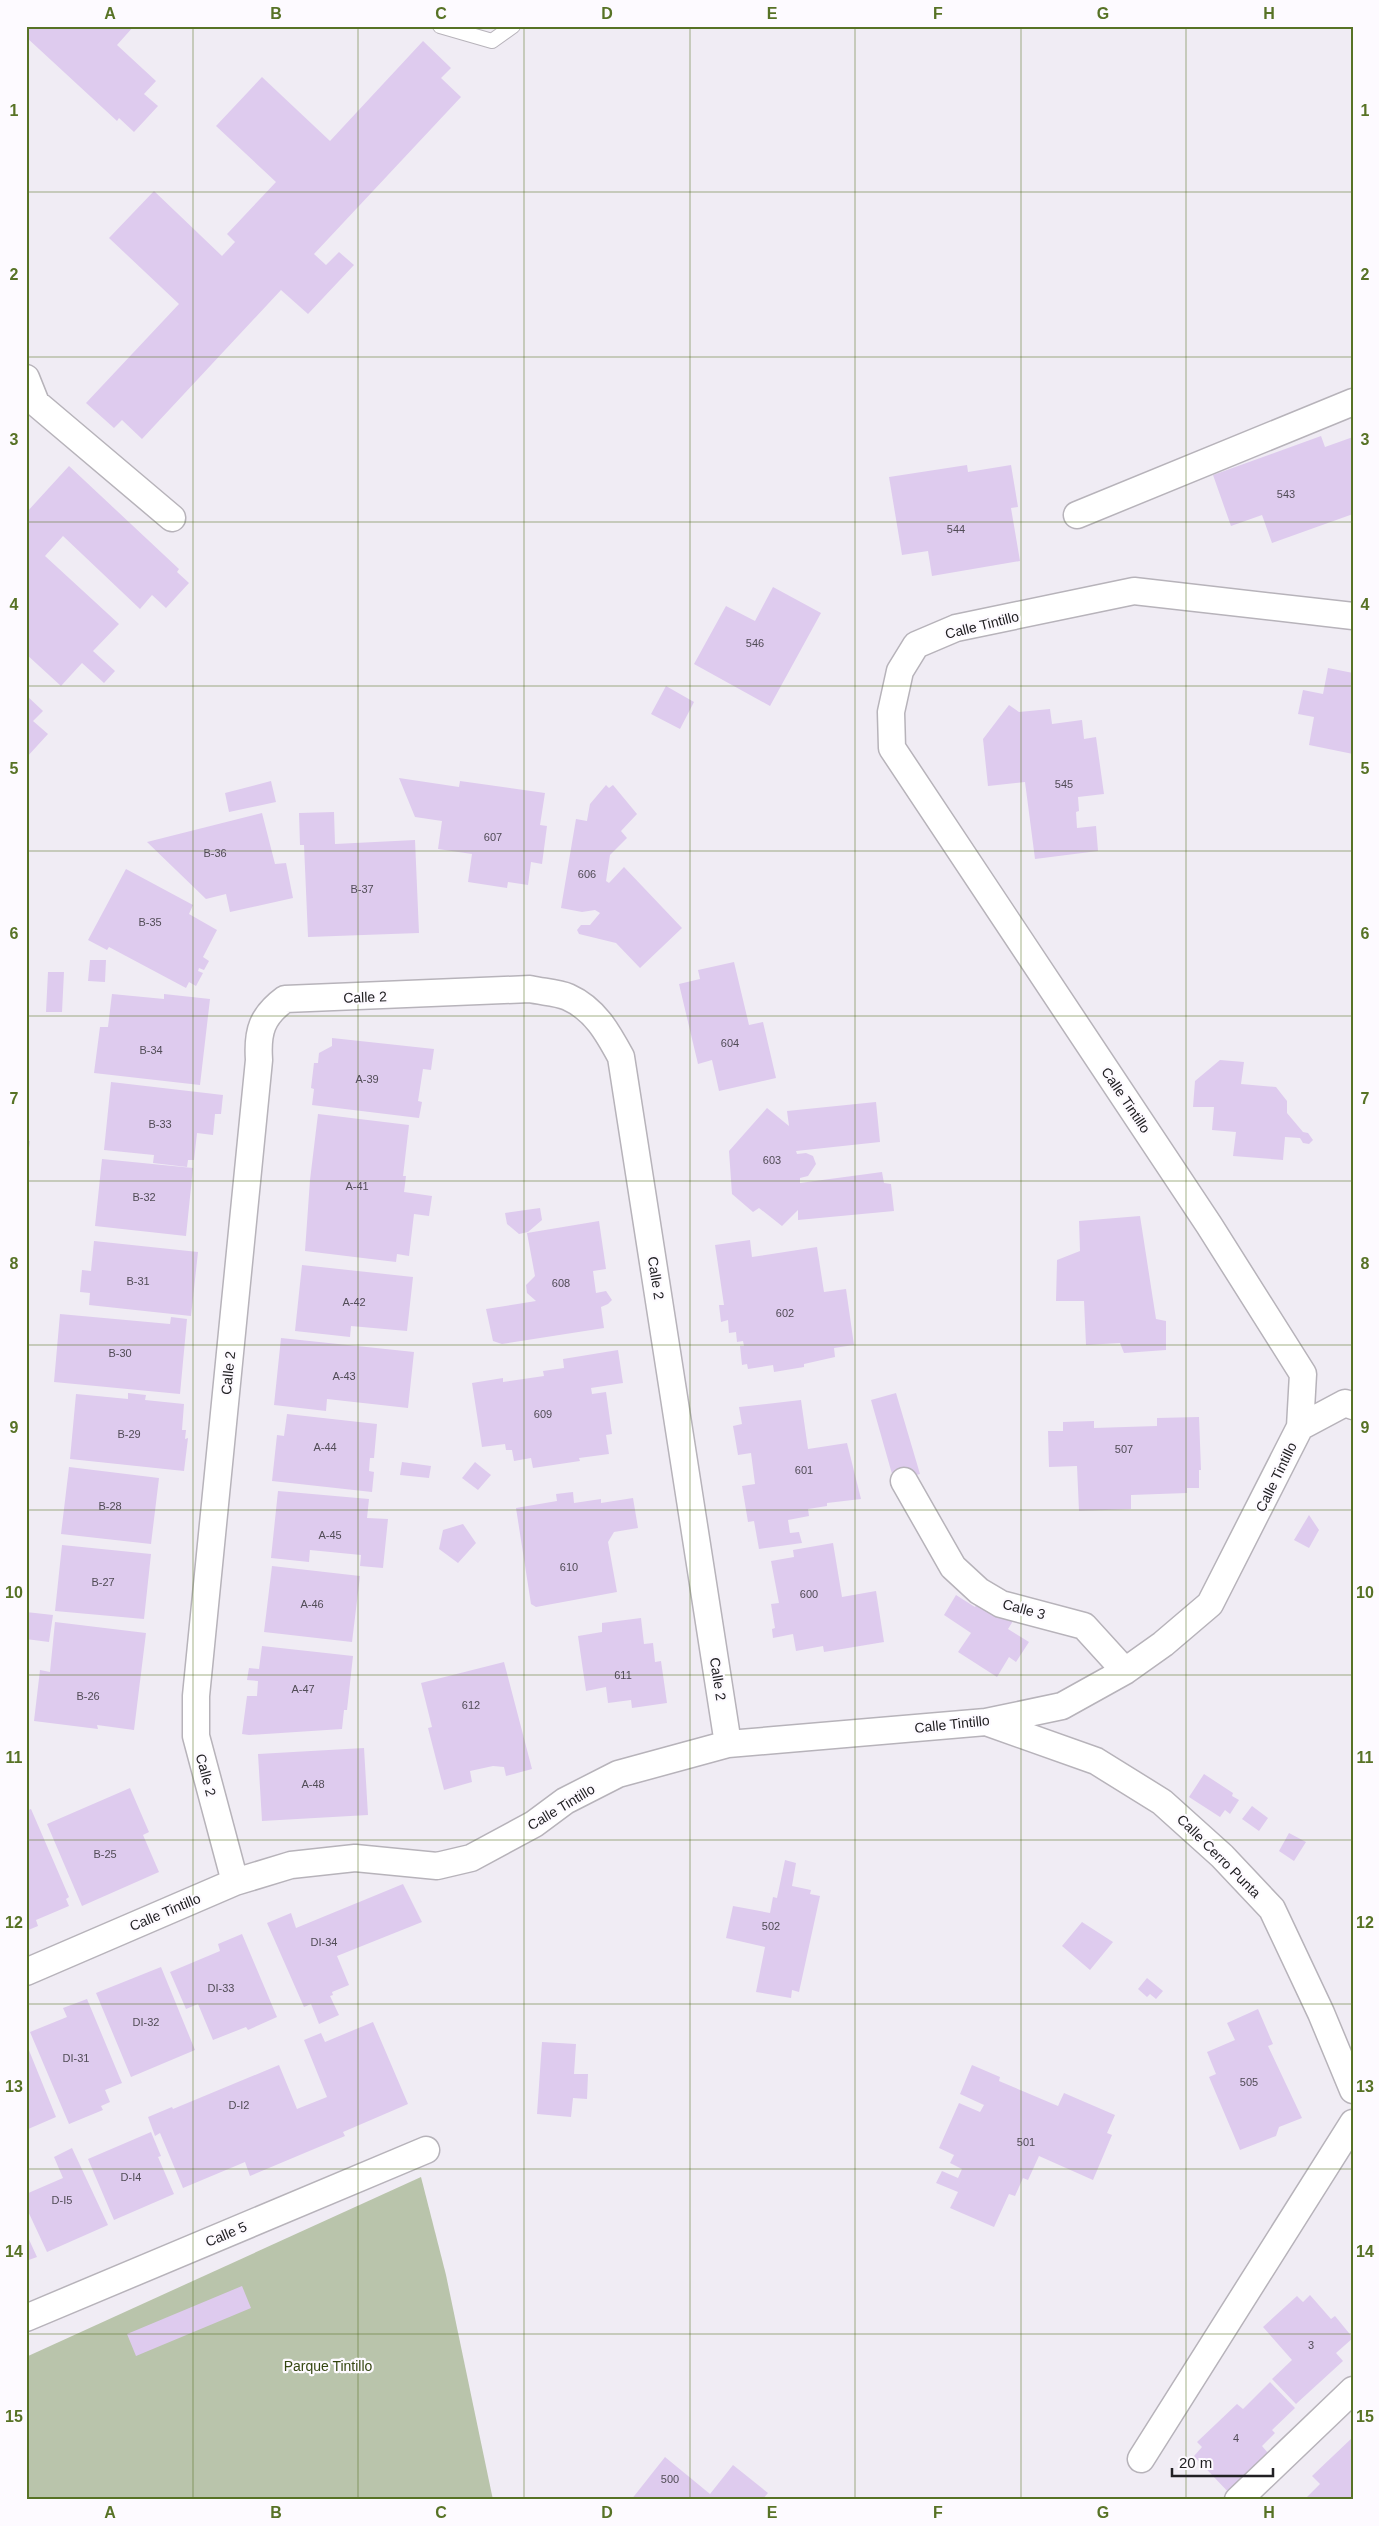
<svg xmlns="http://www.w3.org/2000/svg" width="1379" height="2526" viewBox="0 0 1379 2526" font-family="Helvetica,sans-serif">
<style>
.green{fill:#b9c4ab}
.building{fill:#decbee}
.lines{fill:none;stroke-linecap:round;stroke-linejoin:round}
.service-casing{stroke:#b7b3ba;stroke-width:16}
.minor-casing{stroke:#b7b3ba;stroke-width:29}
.service{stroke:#fff;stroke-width:14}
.minor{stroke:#fff;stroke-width:26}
.grid{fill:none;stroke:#577225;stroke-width:1;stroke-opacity:0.55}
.labels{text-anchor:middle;stroke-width:4.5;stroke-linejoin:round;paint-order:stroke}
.number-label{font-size:11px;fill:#514c56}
.street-label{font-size:14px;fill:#222124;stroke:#fdfaff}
.park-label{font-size:14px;fill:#344610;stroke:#fdfaff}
.neatline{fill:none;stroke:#577225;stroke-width:2}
.grid-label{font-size:16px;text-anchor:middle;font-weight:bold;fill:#577225}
</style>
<rect width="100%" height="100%" fill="#f0ecf4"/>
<path class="green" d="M421,2177L446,2275L493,2500H26V2357Z"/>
<path class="building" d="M26,26H134L117,45L156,81L144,94L158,106L134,132L119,118L117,121L26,37Z
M423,41L451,68L441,78L461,97L314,254L326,265L339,252L354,265L308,314L281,290L142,439L122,420L114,428L86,403L179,304L109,238L154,191L222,256L235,242L227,234L276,182L216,126L262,77L330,141Z
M1321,436L1325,447L1353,437V514L1272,543L1262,515L1231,526L1213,475Z
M967,465L968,472L1011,465L1018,507L1011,508L1020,561L932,576L928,551L902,555L889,477Z
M69,466L179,569L177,572L189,583L166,608L152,595L140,609L63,536L45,556L119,624L93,651L115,671L104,683L82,663L61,686L26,654V513Z
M773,587L821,613L770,706L694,664L726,606L755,621Z
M1328,668L1353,673V754L1309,745L1314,717L1298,714L1303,690L1323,694Z
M666,686L694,702L680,729L651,714Z
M26,695L43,711L33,721L48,734L26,758Z
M1009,705L1019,712L1050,709L1052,724L1082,720L1084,739L1096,737L1104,794L1078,797L1079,811L1076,812L1077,828L1096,826L1098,851L1035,859L1025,782L988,786L983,739Z
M399,778L459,787L460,781L545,793L540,825L547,826L542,864L531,862L528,885L508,882L507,888L468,882L472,854L438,849L442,821L415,817Z
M271,781L276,802L229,812L225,793Z
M606,785L609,788L613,785L637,814L621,831L627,838L610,855L606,881L609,883L624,867L682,928L640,968L616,943L579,934L577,930L581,925H590L600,913L595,910L582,912L561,908L576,819L587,821L590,804Z
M334,812L335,844L415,840L419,933L308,937L304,845H300L299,813Z
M262,813L275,864L286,863L293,898L230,912L226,894L206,899L147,842Z
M126,869L193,905L189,914L217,930L203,957L209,961L204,970L199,968L198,971L203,973L196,986L189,982L186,988L109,947L107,950L88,940Z
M90,960H106L105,982L88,981Z
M734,962L749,1025L763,1022L776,1078L719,1091L712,1060L698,1064L679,984L700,979L698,970Z
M48,972H64L62,1012H46Z
M112,994L164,999V994L210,999L200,1085L94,1073L100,1027H108Z
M332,1038L434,1049L431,1070L423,1069L418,1101L422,1102L419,1118L312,1105L314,1089L311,1088L314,1063H318L319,1053L332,1046Z
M1220,1060L1244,1062L1241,1084L1276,1087L1287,1101V1113L1303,1132L1308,1133L1313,1140L1309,1144L1303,1143L1300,1138L1285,1137L1283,1160L1233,1156L1236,1132L1212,1130L1214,1107H1193L1195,1081Z
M111,1082L223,1095L221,1114H215L213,1135L197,1133L194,1160H188L187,1167L153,1163L154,1155L104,1150Z
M876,1102L880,1142L796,1151L797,1154L806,1153L813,1156L816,1164L808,1176L800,1178V1183L882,1172L884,1183L891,1184L894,1211L798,1220V1210L782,1226L759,1208L753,1212L732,1194L729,1151L767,1108L789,1126L787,1111Z
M318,1114L409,1125L403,1176H406L404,1192L432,1196L429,1216L414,1214L409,1256L397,1254L396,1262L305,1251L310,1180Z
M26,1141H30L27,1162H26Z
M102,1159L193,1168L186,1236L95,1226Z
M540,1208L542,1220L528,1232L519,1234L507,1224L505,1213Z
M1140,1216L1156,1319L1166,1321V1350L1124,1353L1120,1343L1086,1345L1084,1301H1056L1057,1260L1080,1251L1079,1221Z
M599,1221L606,1269L593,1271L596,1293L606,1291L612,1300L608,1304L601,1307L604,1328L502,1344L493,1341L486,1309L536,1301L527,1293L526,1285L535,1276L527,1233Z
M750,1240L752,1257L817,1247L824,1292L846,1289L854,1345L834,1348L835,1357L804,1364V1367L774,1372L773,1365L748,1369L747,1364L742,1365L740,1346H744L743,1341L737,1342L736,1332L729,1333L728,1320L721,1322L719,1305H724L715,1245Z
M94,1241L198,1252L191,1316L89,1305L90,1293L80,1292L82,1270L91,1271Z
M302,1265L413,1277L407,1331L351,1326L350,1337L295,1331Z
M60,1314L170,1324L171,1317L187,1319L180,1394L54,1382Z
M281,1338L414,1352L408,1408L327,1399L326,1411L274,1405Z
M618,1350L623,1383L591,1388L592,1394L606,1392L612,1434L606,1435L609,1454L579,1458L580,1461L533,1468L531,1458L514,1461L512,1450H506L505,1444L482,1447L472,1383L503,1378V1382L544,1376L543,1371L564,1368L563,1359Z
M128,1393L146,1395L145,1400L184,1404L182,1430H186L185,1439L188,1438L184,1471L70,1459L76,1394L128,1399Z
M896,1393L920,1474L894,1481L871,1400Z
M801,1400L808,1449L847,1443L861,1499L827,1503V1506L808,1509L809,1516L788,1520L790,1533L799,1532L802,1543L759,1549L754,1521L748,1522L742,1486L755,1484L751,1453L738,1455L733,1426L742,1424L739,1407Z
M287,1414L377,1424L374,1458H370L369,1471L374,1472L372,1492L272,1481L277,1435L284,1436Z
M1199,1417L1201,1470H1199V1488H1187V1493L1131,1495V1509L1079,1511L1077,1466L1049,1467L1048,1431H1063V1422L1094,1421V1428L1157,1426V1418Z
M402,1462L431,1466L429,1478L400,1475Z
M475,1462L491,1475L478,1490L462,1478Z
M69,1467L159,1478L151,1544L61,1534Z
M278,1491L369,1499L367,1518L388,1519L383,1568L360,1566L361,1555L310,1550L309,1562L271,1558Z
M573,1492L574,1503L601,1499V1503L633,1498L638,1528L614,1532L608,1542L617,1592L536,1607L531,1604L516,1508L557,1501L556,1494Z
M1309,1515L1319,1530L1309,1548L1294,1540Z
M463,1524L476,1543L458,1563L439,1549L443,1530Z
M833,1543L842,1597L876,1591L884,1642L824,1652L823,1646L796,1651L793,1634L773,1638L772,1629L775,1628L771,1604L779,1603L771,1561L794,1557L793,1550Z
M62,1545L151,1554L144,1619L55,1611Z
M272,1566L360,1576L352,1642L264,1632Z
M956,1595L975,1607L980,1599L1013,1621L1008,1629L1029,1642L1016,1662L1009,1657L997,1677L958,1652L971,1633L944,1615Z
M26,1612L53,1615L49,1642L26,1639Z
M641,1618L644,1644L653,1643L655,1662L661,1661L667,1703L632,1708L631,1700L608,1703L606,1687L586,1691L578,1636L602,1632V1623Z
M55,1622L146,1633L134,1730L97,1725L98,1729L34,1721L40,1670L50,1672Z
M262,1646L353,1656L347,1710H344L342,1729L249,1735L242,1734L247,1696H257L258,1681L247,1680L249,1668L259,1669Z
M504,1662L532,1769L506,1776L504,1767L493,1766L470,1771L472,1782L444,1790L428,1728L432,1727L421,1683Z
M364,1748L368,1815L262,1821L258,1754Z
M1204,1774L1233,1793L1232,1796L1239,1800L1230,1814L1225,1810L1220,1817L1189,1797Z
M130,1788L149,1832L143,1835L159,1872L82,1906L47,1824Z
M1252,1806L1268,1818L1259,1831L1242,1819Z
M31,1809L69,1897L66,1899L69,1906L36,1920L38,1926L26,1931V1811Z
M1289,1833L1306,1842L1294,1861L1279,1851Z
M785,1860L796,1863L792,1886L811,1890L810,1894L820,1896L799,1992L792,1990L791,1998L756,1992L765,1947L726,1938L733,1906L770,1913L773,1897L777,1898Z
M403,1884L422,1922L337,1956L349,1985L332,1992L333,1995L330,1996L339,2015L319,2024L311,2004L304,2007L267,1923L291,1913L296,1928Z
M1082,1922L1113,1942L1090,1970L1062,1946Z
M242,1934L277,2017L248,2030L246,2027L213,2040L198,2004L186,2009L170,1972L220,1951L218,1944Z
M161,1967L195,2050L131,2077L96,1993Z
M1147,1978L1163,1991L1156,1999L1150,1994L1147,1997L1138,1989Z
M87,1999L122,2083L105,2090L110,2102L101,2106L103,2110L69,2124L30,2032L67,2017L63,2008Z
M1258,2009L1273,2044L1268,2046L1302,2118L1279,2127L1276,2136L1240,2150L1209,2077L1216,2074L1207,2052L1235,2040L1227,2023Z
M373,2022L408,2104L343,2132L345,2136L250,2176L245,2162L183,2188L160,2133L155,2136L148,2117L172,2107L173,2109L279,2065L297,2109L327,2097L304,2040L321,2033L325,2042Z
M542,2042L576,2044L574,2074H588L587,2099L573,2098L571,2117L537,2114Z
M26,2043L56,2117L26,2130Z
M972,2065L1000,2077L999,2081L1058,2106L1064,2093L1115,2115L1107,2133L1112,2135L1093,2180L1039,2156L1028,2180L1023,2178L1015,2196L1009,2194L994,2227L950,2208L958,2192L936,2183L942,2171L958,2178L962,2169L950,2163L954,2155L939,2148L959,2103L980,2112L984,2105L960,2094Z
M151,2132L161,2156L158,2157L174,2194L114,2220L88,2159Z
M72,2148L108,2225L47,2252L26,2207V2194L63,2178L54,2157Z
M26,2233L37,2257L26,2261Z
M242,2286L251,2308L136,2356L127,2334Z
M1310,2295L1331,2319L1335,2316L1353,2338L1336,2353L1343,2361L1296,2404L1272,2379L1292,2360L1263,2327L1297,2296L1303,2302Z
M1270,2382L1295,2408L1272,2430L1275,2433L1262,2446L1268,2453L1248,2471L1251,2475L1231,2495L1194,2456L1202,2447L1197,2442L1237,2404L1243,2409Z
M1353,2437V2500H1304L1320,2484L1312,2476Z
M665,2457L710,2494L733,2465L768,2493L762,2500H631Z"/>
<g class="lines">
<g class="service-casing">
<path id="service" d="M440,26L492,41L513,26"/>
</g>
<g class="minor-casing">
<path id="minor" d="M26,378L36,403L172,518
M1077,515L1353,402
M1300,1427L1345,1403L1353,1406
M904,1481L953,1567L979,1591L1001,1604L1084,1626L1125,1671
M986,1722L1096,1761L1162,1802L1222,1856L1272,1909L1321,2013L1353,2090
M235,1882L196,1736V1696L259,1060C257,1031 262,1016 285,999L530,989C542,992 557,992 568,997C595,1009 608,1033 621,1057L728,1744
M26,1972L235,1882L291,1865L355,1858L437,1866L471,1858L534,1824L565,1801L618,1774L728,1744L986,1722L1062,1706L1125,1671L1163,1644L1210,1604L1300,1427L1303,1374L1209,1225L892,748L891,712L900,671L916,645L956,628L1134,591L1353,616
M26,2318L426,2150
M1141,2459L1353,2123
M1238,2500L1353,2390"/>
</g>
<use href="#service" class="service"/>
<use href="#minor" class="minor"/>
</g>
<path class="grid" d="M193,26V2500M358,26V2500M524,26V2500M690,26V2500M855,26V2500M1021,26V2500M1186,26V2500M26,192H1353M26,357H1353M26,522H1353M26,686H1353M26,851H1353M26,1016H1353M26,1181H1353M26,1345H1353M26,1510H1353M26,1675H1353M26,1840H1353M26,2004H1353M26,2169H1353M26,2334H1353"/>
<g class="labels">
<g class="number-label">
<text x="1286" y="498">543</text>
<text x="956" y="533">544</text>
<text x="755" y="647">546</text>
<text x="1064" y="788">545</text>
<text x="493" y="841">607</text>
<text x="215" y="857">B-36</text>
<text x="587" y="878">606</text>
<text x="362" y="893">B-37</text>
<text x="150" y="926">B-35</text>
<text x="730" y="1047">604</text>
<text x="151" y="1054">B-34</text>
<text x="367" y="1083">A-39</text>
<text x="160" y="1128">B-33</text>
<text x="772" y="1164">603</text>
<text x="357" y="1190">A-41</text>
<text x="144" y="1201">B-32</text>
<text x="138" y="1285">B-31</text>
<text x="561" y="1287">608</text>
<text x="354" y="1306">A-42</text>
<text x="785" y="1317">602</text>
<text x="120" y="1357">B-30</text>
<text x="344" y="1380">A-43</text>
<text x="543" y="1418">609</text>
<text x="129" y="1438">B-29</text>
<text x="325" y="1451">A-44</text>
<text x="1124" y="1453">507</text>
<text x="804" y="1474">601</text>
<text x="110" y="1510">B-28</text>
<text x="330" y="1539">A-45</text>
<text x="569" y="1571">610</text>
<text x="103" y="1586">B-27</text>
<text x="809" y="1598">600</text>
<text x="312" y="1608">A-46</text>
<text x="623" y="1679">611</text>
<text x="303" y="1693">A-47</text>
<text x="88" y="1700">B-26</text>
<text x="471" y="1709">612</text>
<text x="313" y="1788">A-48</text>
<text x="105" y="1858">B-25</text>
<text x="771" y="1930">502</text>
<text x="324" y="1946">DI-34</text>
<text x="221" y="1992">DI-33</text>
<text x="146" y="2026">DI-32</text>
<text x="76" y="2062">DI-31</text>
<text x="1249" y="2086">505</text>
<text x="239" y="2109">D-I2</text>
<text x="1026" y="2146">501</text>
<text x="131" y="2181">D-I4</text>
<text x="62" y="2204">D-I5</text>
<text x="1311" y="2349">3</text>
<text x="1236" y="2442">4</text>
<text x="670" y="2483">500</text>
</g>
<g class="street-label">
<text transform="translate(982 625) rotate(-14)" y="5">Calle Tintillo</text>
<text transform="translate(365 997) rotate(-2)" y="5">Calle 2</text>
<text transform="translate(1126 1100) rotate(56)" y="5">Calle Tintillo</text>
<text transform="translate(656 1278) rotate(81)" y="5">Calle 2</text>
<text transform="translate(228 1373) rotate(-84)" y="5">Calle 2</text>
<text transform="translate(1276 1477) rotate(-64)" y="5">Calle Tintillo</text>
<text transform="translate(1024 1609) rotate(15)" y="5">Calle 3</text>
<text transform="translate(718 1679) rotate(81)" y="5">Calle 2</text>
<text transform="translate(952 1724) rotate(-6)" y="5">Calle Tintillo</text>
<text transform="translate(206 1775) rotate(75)" y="5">Calle 2</text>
<text transform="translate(561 1807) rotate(-31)" y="5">Calle Tintillo</text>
<text transform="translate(1219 1856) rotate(45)" y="5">Calle Cerro Punta</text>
<text transform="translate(165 1912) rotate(-23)" y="5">Calle Tintillo</text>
<text transform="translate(226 2234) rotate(-23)" y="5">Calle 5</text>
</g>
<g class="park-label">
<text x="328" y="2371">Parque Tintillo</text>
</g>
</g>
<rect width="1379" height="2526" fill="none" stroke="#fdfaff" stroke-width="55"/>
<path d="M1172 2468v8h101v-8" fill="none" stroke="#222124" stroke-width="2.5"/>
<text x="1179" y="2468" font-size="15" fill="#222124" stroke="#fdfaff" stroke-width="4" paint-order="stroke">20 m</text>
<rect x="28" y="28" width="1324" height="2470" class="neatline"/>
<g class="grid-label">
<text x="110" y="19">A</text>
<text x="276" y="19">B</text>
<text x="441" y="19">C</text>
<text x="607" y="19">D</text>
<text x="772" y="19">E</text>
<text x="938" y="19">F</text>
<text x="1103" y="19">G</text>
<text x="1269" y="19">H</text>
<text x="14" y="116">1</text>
<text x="1365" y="116">1</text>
<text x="14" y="280">2</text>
<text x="1365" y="280">2</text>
<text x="14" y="445">3</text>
<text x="1365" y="445">3</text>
<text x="14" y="610">4</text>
<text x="1365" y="610">4</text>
<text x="14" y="774">5</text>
<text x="1365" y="774">5</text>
<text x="14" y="939">6</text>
<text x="1365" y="939">6</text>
<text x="14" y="1104">7</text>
<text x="1365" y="1104">7</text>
<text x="14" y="1269">8</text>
<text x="1365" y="1269">8</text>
<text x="14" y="1433">9</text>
<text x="1365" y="1433">9</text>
<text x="14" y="1598">10</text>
<text x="1365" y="1598">10</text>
<text x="14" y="1763">11</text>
<text x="1365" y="1763">11</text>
<text x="14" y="1928">12</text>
<text x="1365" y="1928">12</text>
<text x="14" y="2092">13</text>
<text x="1365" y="2092">13</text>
<text x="14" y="2257">14</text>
<text x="1365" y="2257">14</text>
<text x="14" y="2422">15</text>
<text x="1365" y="2422">15</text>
<text x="110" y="2518">A</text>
<text x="276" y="2518">B</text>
<text x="441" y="2518">C</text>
<text x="607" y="2518">D</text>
<text x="772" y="2518">E</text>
<text x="938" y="2518">F</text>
<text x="1103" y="2518">G</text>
<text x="1269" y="2518">H</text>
</g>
</svg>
